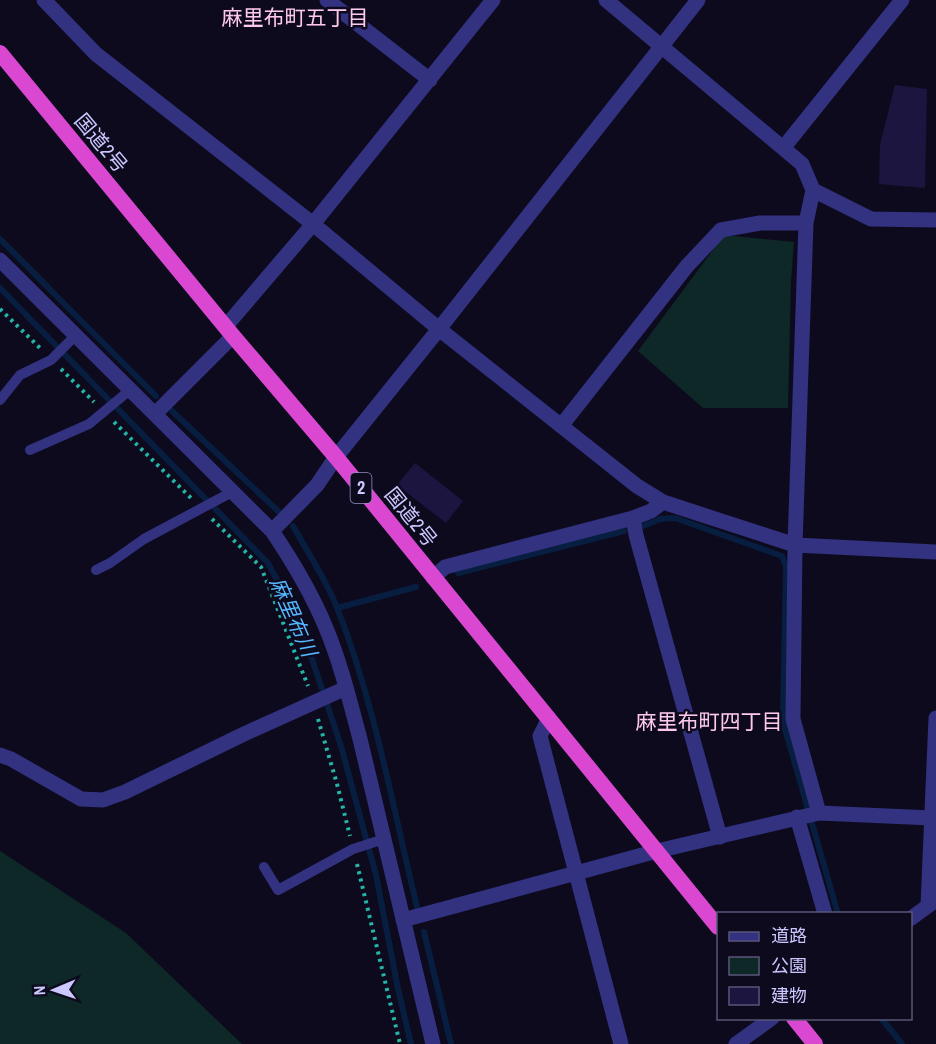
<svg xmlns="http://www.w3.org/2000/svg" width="936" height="1044" viewBox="0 0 936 1044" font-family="'Archivo Narrow','Noto Sans JP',sans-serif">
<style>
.green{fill:#0d2826}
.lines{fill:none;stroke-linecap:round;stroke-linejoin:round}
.stream{stroke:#071e40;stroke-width:6}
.building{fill:#1c1540}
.path{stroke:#24b5a7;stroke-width:4;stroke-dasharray:3 4.5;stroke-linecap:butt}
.service{stroke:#323280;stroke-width:10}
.minor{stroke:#323280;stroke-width:15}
.trunk{stroke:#da48d2;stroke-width:16}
.labels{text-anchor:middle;stroke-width:5;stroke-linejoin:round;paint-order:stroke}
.shield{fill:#0d0a1e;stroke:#928ebc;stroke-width:1.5}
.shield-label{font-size:18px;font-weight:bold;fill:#cbc7ff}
.street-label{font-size:20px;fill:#cbc7ff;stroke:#0d0a1e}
.neighbourhood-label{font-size:21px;fill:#ffc9ee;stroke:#0d0a1e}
.water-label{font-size:21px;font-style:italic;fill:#55b7ff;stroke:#0d0a1e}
</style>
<rect width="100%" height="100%" fill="#0d0a1e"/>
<path class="green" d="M724,235L794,242L791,281L788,408H703L638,351Z
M0,851L126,933L242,1044H0Z"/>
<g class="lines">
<path class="stream" d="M0,239L156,396
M0,288L268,563L300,623L341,746L376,875L398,989L411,1044
M172,411L278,511
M293,526C308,553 327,581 338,610C375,705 393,808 417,907
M643,526L660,519L675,518L782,556L786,567L783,715L785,729L838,914
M458,573L624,531
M337,608L416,587
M424,932L451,1044
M881,1018L902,1044"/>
</g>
<path class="building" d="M895,85L927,89L925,188L879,184L880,145Z
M415,463L463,501L446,523L397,485Z"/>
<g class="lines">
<path class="path" d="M0,309L41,349
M61,369L94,402
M114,422L192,499
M212,519L261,567L308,686
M318,719L337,784L350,836
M357,864L400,1044"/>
<path class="service" d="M0,400L20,375L51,360L75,336
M30,450L89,424L130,390
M96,570L110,563L144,539L232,492
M264,867L278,890L353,849L384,839"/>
<path class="minor" d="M44,0L96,54L313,224L439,329L637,486L663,502L795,545L936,552
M327,0L430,80
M606,0L802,164L813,190L806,223L795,545L793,719L819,813L932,818
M784,147L902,0
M813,190L871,219L936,220
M0,260L272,531C293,562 312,594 326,628C341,664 350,702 360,739L433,1044
M226,326L313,224L493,0
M155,414L233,336
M561,426L687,266L721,230L760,223H806
M633,518L636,535L720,837
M272,531L317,485L336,457L439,329L698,0
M433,578L445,567L633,518L651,511L663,502
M549,718L540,736L621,1044
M0,755L11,759L81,799L103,800L125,792L244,734L346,688
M797,817L825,914
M928,906L936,718
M910,919L936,900
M403,920L657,851L819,813
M736,1044L772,1018"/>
<path class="trunk" d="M0,53L233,336L336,457L718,927
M794,1018L815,1044"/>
</g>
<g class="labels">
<rect class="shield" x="350.5" y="473" width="21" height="30" rx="4.5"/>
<g class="shield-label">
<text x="361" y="494">2</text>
</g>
<g class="street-label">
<text transform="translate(101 143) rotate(50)" y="7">国道2号</text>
<text transform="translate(411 517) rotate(51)" y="7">国道2号</text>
</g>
<g class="neighbourhood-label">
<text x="295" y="25">麻里布町五丁目</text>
<text x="709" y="729">麻里布町四丁目</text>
</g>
<g class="water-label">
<text transform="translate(293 617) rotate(66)" y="7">麻里布川</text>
</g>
</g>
<rect x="717" y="912" width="195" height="108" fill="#0d0a1e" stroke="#595678" stroke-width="1.5"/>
<rect x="729" y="932" width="30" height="9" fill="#323280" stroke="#595678" stroke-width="1.5"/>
<text x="771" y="942" font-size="18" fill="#cbc7ff">道路</text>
<rect x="729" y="957" width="30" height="18" fill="#0d2826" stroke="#595678" stroke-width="1.5"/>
<text x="771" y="972" font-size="18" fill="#cbc7ff">公園</text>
<rect x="729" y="987" width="30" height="18" fill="#1c1540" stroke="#595678" stroke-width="1.5"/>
<text x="771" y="1002" font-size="18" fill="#cbc7ff">建物</text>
<g transform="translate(54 990) rotate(268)" stroke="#0d0a1e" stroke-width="4.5" paint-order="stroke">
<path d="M0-4.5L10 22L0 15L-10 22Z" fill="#cbc7ff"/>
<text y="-9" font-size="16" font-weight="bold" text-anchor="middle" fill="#cbc7ff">N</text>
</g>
</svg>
